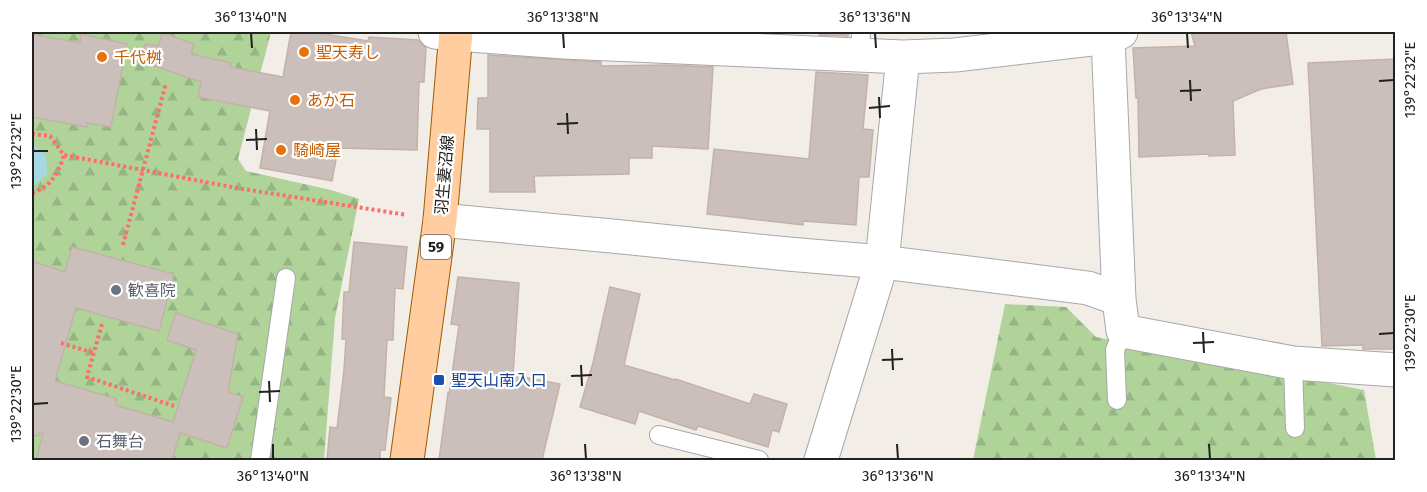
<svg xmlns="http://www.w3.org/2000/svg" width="1427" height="492" viewBox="0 0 1427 492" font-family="'Fira Sans','Noto Sans JP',sans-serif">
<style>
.forest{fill:url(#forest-firs)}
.water{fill:#a5d9e2}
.building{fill:#cabfba;stroke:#c4b2a8;stroke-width:1.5}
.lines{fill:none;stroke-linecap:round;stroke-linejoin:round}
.service-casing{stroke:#a8a8a8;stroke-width:20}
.minor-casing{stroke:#a8a8a8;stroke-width:35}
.primary-casing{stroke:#9e5c00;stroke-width:35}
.path{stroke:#ff6d6b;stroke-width:4;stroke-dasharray:3 3;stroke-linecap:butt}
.service{stroke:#fff;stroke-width:18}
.minor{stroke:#fff;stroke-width:33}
.primary{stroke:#ffcd9f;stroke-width:33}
.ticks{fill:none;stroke:#212121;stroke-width:2}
.food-dot{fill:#e8710a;stroke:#fff;stroke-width:2}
.worship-dot{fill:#6b7280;stroke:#fff;stroke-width:2}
.transit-dot{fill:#1a4fb4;stroke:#fff;stroke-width:2}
.labels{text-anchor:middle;stroke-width:4.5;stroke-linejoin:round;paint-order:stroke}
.shield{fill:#fff;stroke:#646464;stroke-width:1.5}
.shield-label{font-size:15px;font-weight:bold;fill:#212121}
.food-label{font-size:16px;fill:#c56008;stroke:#fff;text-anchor:start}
.street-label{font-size:16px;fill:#212121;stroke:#fff}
.worship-label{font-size:16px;fill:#5b616d;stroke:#fff;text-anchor:start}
.transit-label{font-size:16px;fill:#164399;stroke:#fff;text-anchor:start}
.neatline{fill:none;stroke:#212121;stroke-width:2}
.ticks-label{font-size:15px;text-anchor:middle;fill:#212121}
</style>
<defs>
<pattern id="forest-firs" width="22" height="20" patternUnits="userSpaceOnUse" patternTransform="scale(1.5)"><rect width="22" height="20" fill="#afd399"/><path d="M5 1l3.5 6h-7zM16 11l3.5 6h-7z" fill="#96b584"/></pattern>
</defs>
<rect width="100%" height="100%" fill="#f2ede7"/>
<path class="forest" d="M32,32H271L238,159L246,171L331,190L359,199L335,318L324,460H32Z
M1005,304L1066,307L1096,337L1364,390L1376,460H973Z"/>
<path class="water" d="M32,144L46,155L47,174L33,186H32Z"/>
<path class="building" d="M291,32H312L368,41L369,37L418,40L426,48L424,82H419L417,150L338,148L332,181L260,168L270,111L198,97L201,82L140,61L145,44L158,46L163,33L194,44L191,54L231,63L230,67L283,77Z
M820,32H849L848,36L819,35Z
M1191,32H1286L1293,84L1261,89L1233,101L1235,155L1209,156V154L1139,157L1138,98H1136L1133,48L1195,46Z
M32,34L80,43L81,34L127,44L111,127L87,123V127L32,117Z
M488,55L601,62V66L667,65L713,67L708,149L652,146V158H629V174L534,176L535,192H490V129H477L478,98H488Z
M1395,59V349H1363V345L1322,346L1308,63Z
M816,72L868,75L863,129L873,130L869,177H859L856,225L803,221V225L707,214L714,149L809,159Z
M354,242L407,247L403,289L395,288L393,340H387L384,397L391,398L385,450H380V460H327L330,427L337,428L344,370L346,339H342L344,292H349Z
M72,247L174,274L159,331L76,308L55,381L117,399L115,405L173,422L196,350L167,340L176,313L238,334L228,392L243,397L227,448L180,433L172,460H36L43,433L40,432L39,436L32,435V261L65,272Z
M458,277L519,283L513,375L560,384L542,460H439L448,393L449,394L459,325L451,324Z
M610,287L640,294L624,365L675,380L676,379L750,404L754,394L787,404L779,432L772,430L768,447L698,426L696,430L639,411L635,424L580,407L593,363Z"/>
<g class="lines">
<g class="service-casing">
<path id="service" d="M860,55L861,32
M1293,363L1295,428
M1117,400L1115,350L1123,331
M659,435L759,460
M260,460L286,278"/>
</g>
<g class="minor-casing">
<path id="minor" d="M435,32L456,34L564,42L903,57L955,55L1108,37L1121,32
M1106,32L1108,37L1119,299L1123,331L1293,363L1396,370
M440,220L612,236L788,254L882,262L1088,288L1119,299
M821,460L882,262L903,57"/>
</g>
<g class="primary-casing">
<path id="primary" d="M407,460L440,220L456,32"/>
</g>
<path class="path" d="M32,134L50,136L64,155L237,188L407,215
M32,193C50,188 59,172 64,155
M123,245L166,83
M102,324L87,377L174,406
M61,343L94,353"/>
<use href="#service" class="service"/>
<use href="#minor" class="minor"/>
<use href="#primary" class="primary"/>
</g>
<path class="ticks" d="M251,33L252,48M563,33L564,48M875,33L876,48M1187,33L1188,48M1190,80L1191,101M1379,81L1394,80M1180,91L1201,90M879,97L880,118M869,108L890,106M567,113L568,134M557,124L578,123M256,129L257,150M246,140L267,139M33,151H48M1203,332L1204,353M1379,334L1394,333M1193,343L1214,342M892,349L893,370M882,360L903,359M581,365L582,386M571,376L592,375M269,381L270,402M259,392L280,391M33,404L48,403M273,444V459M585,444L586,459M897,444L898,459M1209,444L1210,459"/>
<g class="food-dot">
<circle cx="304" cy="52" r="6"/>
<circle cx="102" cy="57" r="6"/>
<circle cx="295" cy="100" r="6"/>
<circle cx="281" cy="150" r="6"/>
</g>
<g class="worship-dot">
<circle cx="116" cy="290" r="6"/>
<circle cx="84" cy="441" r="6"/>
</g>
<rect class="transit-dot" x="433" y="374" width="12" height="12" rx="3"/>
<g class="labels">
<rect class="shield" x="421" y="235" width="30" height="24" rx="4.5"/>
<g class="shield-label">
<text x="436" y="252">59</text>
</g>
<g class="food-label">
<text x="316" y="58">聖天寿し</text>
<text x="114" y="63">千代桝</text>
<text x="307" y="106">あか石</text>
<text x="293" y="156">騎崎屋</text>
</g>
<g class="street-label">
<text transform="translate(444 175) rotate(-85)" y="6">羽生妻沼線</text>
</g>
<g class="worship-label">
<text x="128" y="296">歓喜院</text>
<text x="96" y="447">石舞台</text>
</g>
<g class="transit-label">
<text x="451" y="386">聖天山南入口</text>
</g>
</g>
<rect width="1427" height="492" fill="none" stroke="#ffffff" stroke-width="66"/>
<rect x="33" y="33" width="1361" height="426" class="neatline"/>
<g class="ticks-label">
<text x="251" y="22">36°13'40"N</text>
<text x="563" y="22">36°13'38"N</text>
<text x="875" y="22">36°13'36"N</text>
<text x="1187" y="22">36°13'34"N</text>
<text transform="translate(1410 80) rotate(-90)" y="5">139°22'32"E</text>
<text transform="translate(16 151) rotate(-90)" y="5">139°22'32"E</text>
<text transform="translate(1410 333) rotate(-90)" y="5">139°22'30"E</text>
<text transform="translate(16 404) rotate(-90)" y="5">139°22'30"E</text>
<text x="273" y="481">36°13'40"N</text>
<text x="586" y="481">36°13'38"N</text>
<text x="898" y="481">36°13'36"N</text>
<text x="1210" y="481">36°13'34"N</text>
</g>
</svg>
